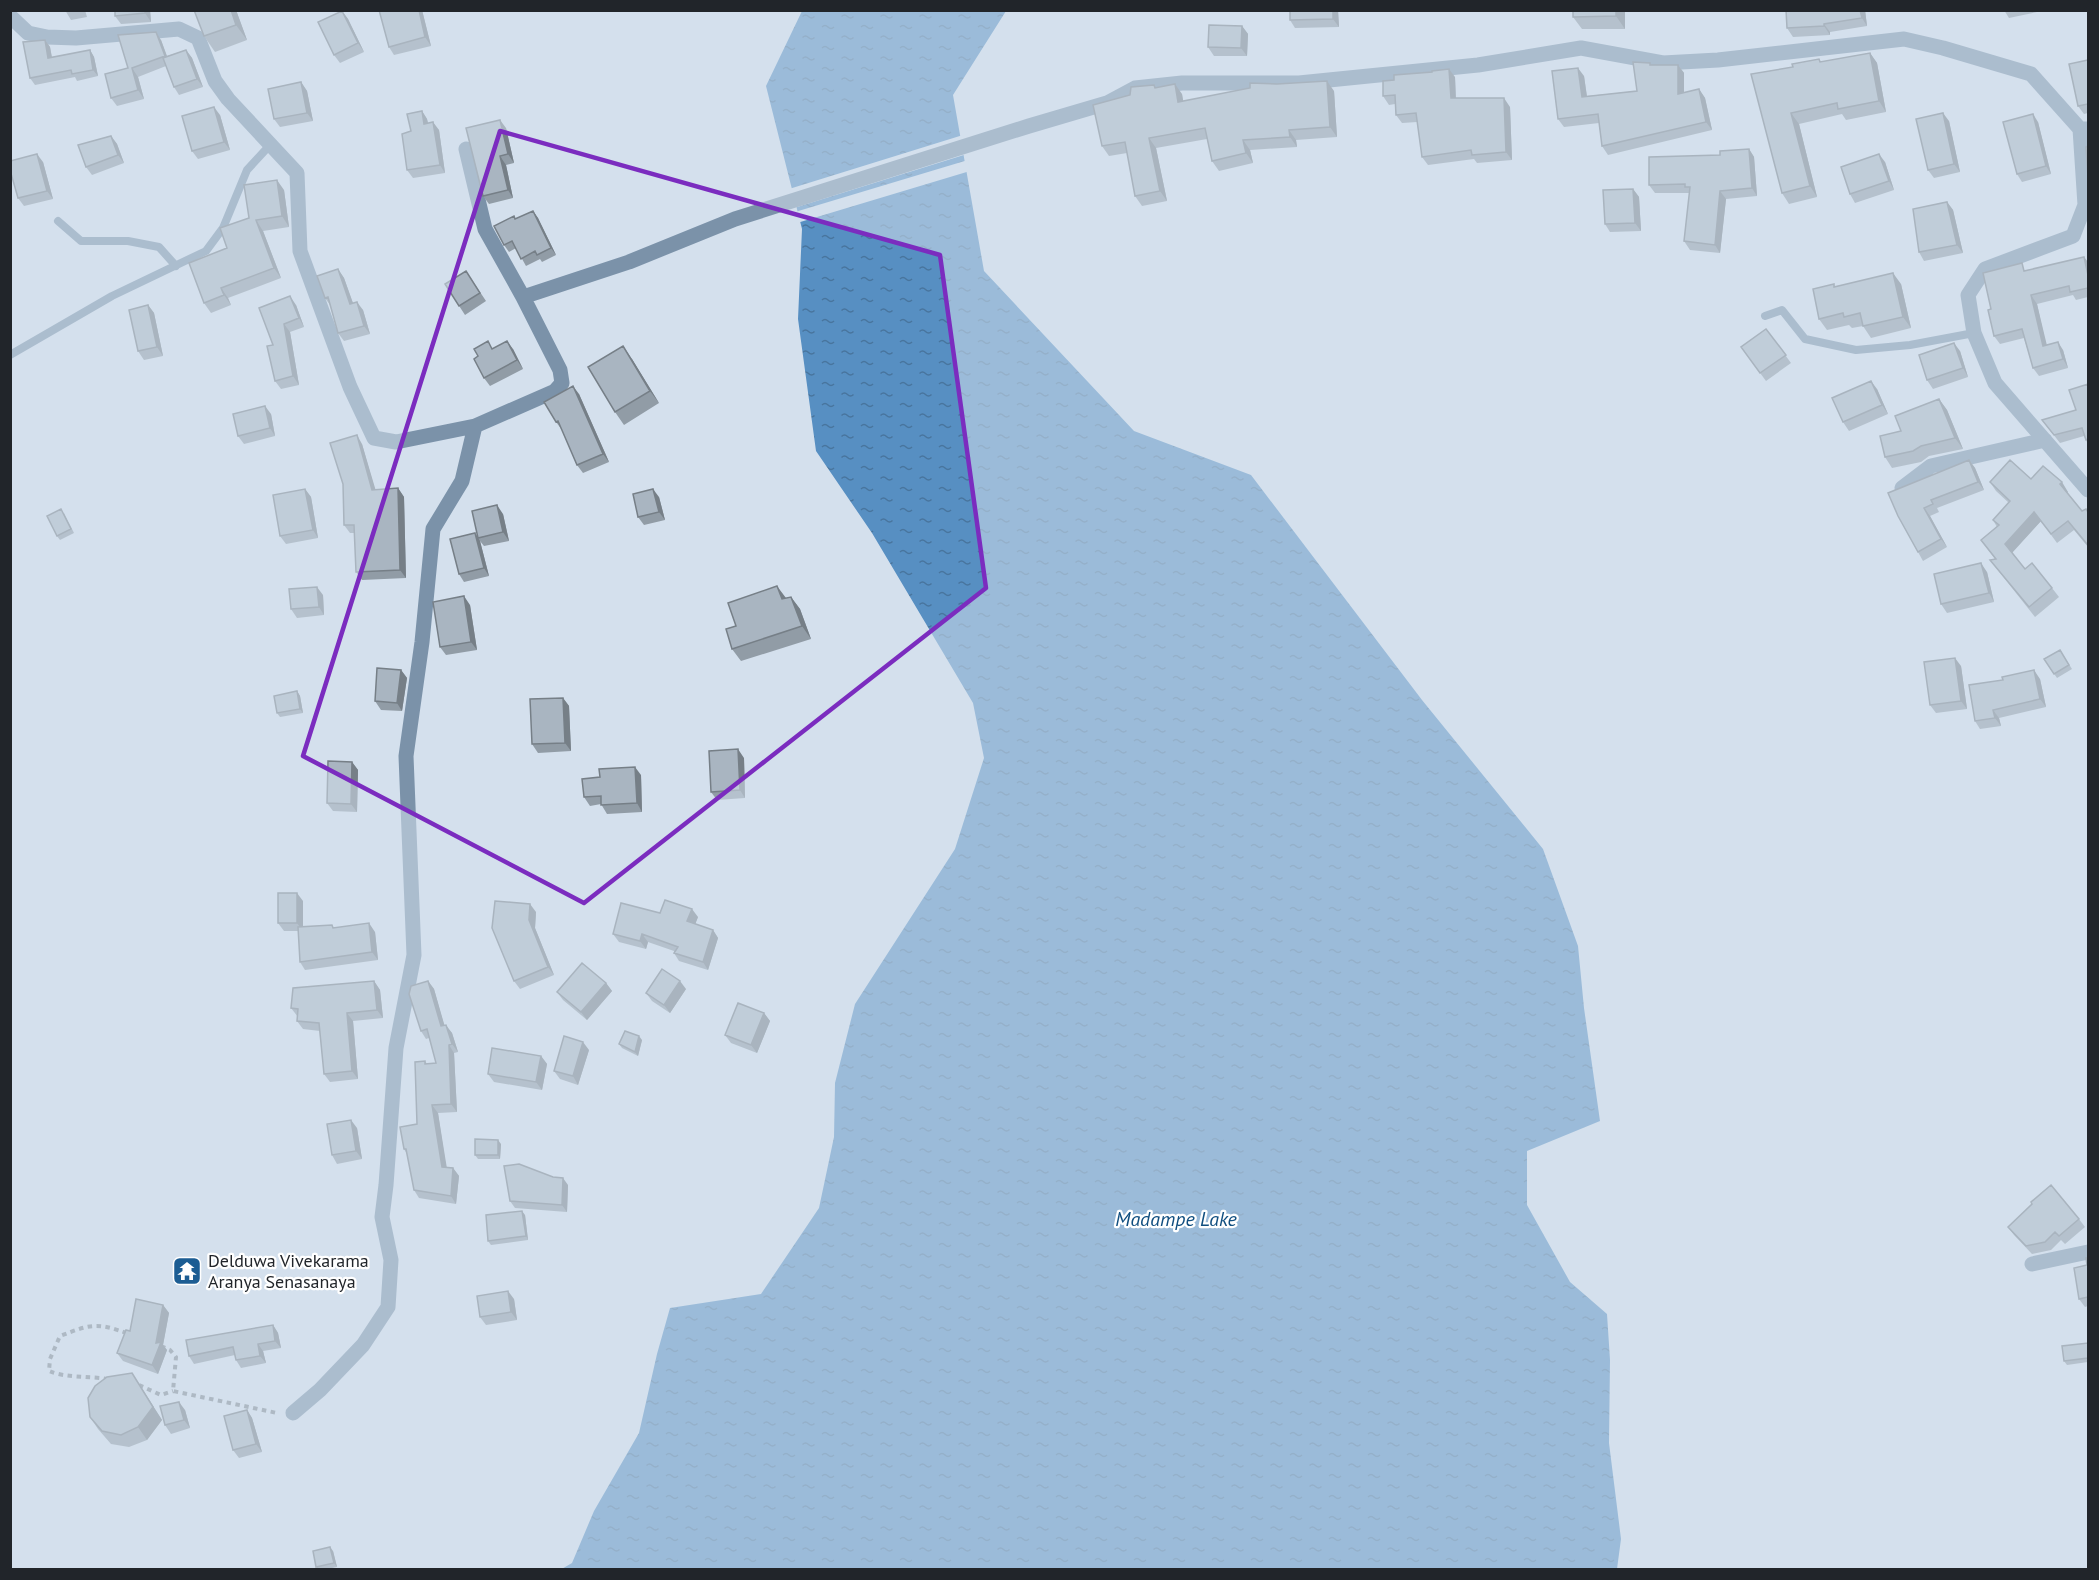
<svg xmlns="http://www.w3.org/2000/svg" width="2099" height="1580" viewBox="0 0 2099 1580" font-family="'PT Sans',sans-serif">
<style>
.water{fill:url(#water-ripples)}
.pier{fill:#d4e0ed}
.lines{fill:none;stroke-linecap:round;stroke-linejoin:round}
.path{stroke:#818a93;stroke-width:4;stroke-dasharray:4.5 4.5;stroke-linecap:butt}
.lane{stroke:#7b92a9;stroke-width:8}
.street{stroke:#7b92a9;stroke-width:15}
.wall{fill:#919ca6}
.shaded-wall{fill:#767f87}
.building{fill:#a9b5c1;stroke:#767f87;stroke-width:1.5}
.marked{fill:none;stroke:#7b2cbf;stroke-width:4.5;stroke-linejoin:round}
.labels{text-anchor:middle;stroke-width:4.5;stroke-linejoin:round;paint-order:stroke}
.poi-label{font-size:18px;fill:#21252a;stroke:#fff;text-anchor:start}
.water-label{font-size:20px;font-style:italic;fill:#114f80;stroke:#fff}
</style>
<defs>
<pattern id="water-ripples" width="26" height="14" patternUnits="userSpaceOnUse" patternTransform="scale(1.5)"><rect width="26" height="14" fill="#578fc2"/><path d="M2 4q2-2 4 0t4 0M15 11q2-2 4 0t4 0" fill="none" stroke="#48759e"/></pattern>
</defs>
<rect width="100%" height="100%" fill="#d4e0ed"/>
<path class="water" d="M802,11H1006L953,95L984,271L1134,431L1251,475L1422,700L1543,849L1578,946L1584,1008L1600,1121L1527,1151V1205L1570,1282L1607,1314L1610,1360L1609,1443L1621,1539L1617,1569L560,1570L572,1563L594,1511L639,1433L657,1354L670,1308L761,1294L819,1208L834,1137L835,1083L855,1004L955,849L984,758L973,703L872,533L816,451L798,319L802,229L766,86Z"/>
<path class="pier" d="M963,135L967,154L794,208L789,189Z
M968,160L970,171L797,223L795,212Z"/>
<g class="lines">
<path class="path" d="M161,1346L170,1350L176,1357L173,1391L277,1413
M108,1379C90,1376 65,1378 49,1371L50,1359L60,1336C91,1324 97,1322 129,1334
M139,1385L161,1395L173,1391"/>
<path class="lane" d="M58,221L81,241H128L159,247L176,266
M1765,316L1782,310L1805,339L1856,350L1910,345L1974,333
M10,355L112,296L206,251L223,228L247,170L270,145"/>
<path class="street" d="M10,16L28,33L47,37L76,38L179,29L198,38L215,81L228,99L297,173L300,251L350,387L374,438L396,442L475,426
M2080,129L2085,205L2073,236L1985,269L1968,295L1974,333L1995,383L2088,490
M466,149L485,229L523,297
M1902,488L1931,466L2045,440
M2032,1264L2088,1252
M293,1413L320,1390L363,1345L388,1307L391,1260L382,1217L386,1185L396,1048L414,955L406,756L422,642L433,529L462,481L475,426L555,391L562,383L560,370L523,297L629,262L735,219L1029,126L1107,103L1135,88L1182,83H1299L1478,65L1581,48L1663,63L1718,60L1904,39L1943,48L2031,74L2080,129H2088"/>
</g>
<path class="wall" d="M65,10H85L87,17L71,20Z
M115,10H150L151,22L121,24L115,16Z
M194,10H236L247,40L215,52L204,36Z
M379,10H422L431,46L394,55L389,47Z
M1338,10L1339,27L1295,28L1290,20Z
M1625,10V29H1582L1573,17Z
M1786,10H1865L1867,26L1830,32V35L1793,37L1787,28Z
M2004,10H2042V11L2009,18Z
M342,11L348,19L364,52L340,63L334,55Z
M1242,26L1248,34L1247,56H1214L1208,47Z
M45,40L50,47L52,57L90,50L94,57L98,76L77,81L75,77L35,85L30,78Z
M161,40L167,56L186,50L192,58L203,87L179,95L174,87L166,66L138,77L144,99L117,106L111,98L128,68Z
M1870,53L1877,63L1886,112L1846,120L1842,114L1799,124L1817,197L1789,204L1782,193L1793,67L1819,59L1821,62Z
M2088,60V113L2084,114L2078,106Z
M1651,65H1678L1684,73V93L1699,89L1705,98L1712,130L1608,155L1602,146L1599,123L1564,127L1558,119L1584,76L1587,96L1637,91Z
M1455,77L1456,98L1510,107L1512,160L1477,163L1474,159L1428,165L1422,157L1417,122L1402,123L1396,115L1395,104L1389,105L1383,96Z
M301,82L307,91L313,121L280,127L274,119Z
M1156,88L1182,94L1183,101L1334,91L1337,137L1296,140L1297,147L1250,150L1253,163L1219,171L1212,161L1207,139L1156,148L1167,201L1142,206L1135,196L1127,153L1109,156L1102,146Z
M422,111L427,119L428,123L439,130L445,173L413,178L407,170L411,131Z
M220,115L230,150L198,159L192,151Z
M1949,121L1960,172L1934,178L1928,170Z
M2038,122L2051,174L2022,182L2017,174Z
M506,128L514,163L506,165L513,198L489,204L483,196Z
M111,136L117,144L124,163L92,175L86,167Z
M1749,149L1754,157L1757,196L1726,199L1720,253L1690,250L1684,241L1690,194L1689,193H1655L1649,185L1720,155Z
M43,162L53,199L24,206L18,198Z
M1885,162L1894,190L1855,203L1850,194Z
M1633,189L1639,197L1641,231L1610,232L1605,224Z
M284,190L289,227L263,231L281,278L228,298L231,305L211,313L204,303L227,248L249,218Z
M1947,202L1953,210L1963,253L1924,261L1919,252Z
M533,211L538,218L556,255L542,262L540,259L526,266L516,248L509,252L504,245L516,219Z
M2088,262V297L2076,300L2073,295L2037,304L2046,345L2063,350L2068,368L2039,376L2033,368L2024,338L2000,344L1994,336L1991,309L2027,270Z
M338,269L344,278L353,303L363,310L370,334L344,341L338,333L330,305L325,298Z
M466,271L486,301L465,315L445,284Z
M1834,284L1835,287L1901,284L1911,328L1871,338L1863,326L1852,328L1849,325L1827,330L1819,319Z
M148,305L154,313L163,356L144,360L138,351Z
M296,305L304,327L290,332L299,385L281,389L275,381L273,345L259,308Z
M1766,329L1791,363L1766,381L1741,347Z
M493,348L513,349L523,369L490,386L484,378Z
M1960,351L1968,377L1933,389L1927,380Z
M632,359L659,403L624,425L615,412Z
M2088,384V444L2084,436L2060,443L2042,420L2076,410Z
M1877,389L1888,414L1849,431L1843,422Z
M579,394L609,462L583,473L577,465L562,430L556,422Z
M1939,399L1947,410L1963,449L1929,456L1921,462L1892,468L1885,457L1901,431Z
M271,414L275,436L244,444L238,436Z
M362,444L375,490L398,488L404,497L406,578L362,580L356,572L355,533H350L344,525Z
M1969,460L1975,468L1984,490L1937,508L1939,512L1930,516L1947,547L1923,561L1898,516Z
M2031,479L2068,492H2067L2082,511L2088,512V547L2074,530L2057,543L2041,521L2012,552L2025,569L2052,588L2059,597L2035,617L1997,569L1990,560L1995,559L1981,540L1997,527L1993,520L2009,503L1996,491L1990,482Z
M305,489L311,497L318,538L286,544L280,536Z
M659,497L665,520L644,525L638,517Z
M64,513L74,533L60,540L57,536Z
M503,514L509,541L484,546L480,541L489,576L464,582L459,574L478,538Z
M1987,572L1994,602L1947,613L1941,604Z
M323,595L324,615L297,618L291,609Z
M791,597L800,609L811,639L741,661L732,649L736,626L786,598Z
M470,605L477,650L446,655L440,647Z
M2060,650L2072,669L2057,678L2044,659Z
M1961,666L1967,709L1936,713L1930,705Z
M401,670L407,678L402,711L381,710L375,701Z
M2040,679L2046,707L1999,718L2001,726L1980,729L1975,721Z
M297,691L300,696L303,713L280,717L277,713Z
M563,698L569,706L571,751L538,753L532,744Z
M744,758L745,798L717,800L711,792Z
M352,762L358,770L357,812L333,811L327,803Z
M641,775L642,812L607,814L601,804L590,806L584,797L600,777Z
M303,901V926L334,928L375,932L378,960L305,970L300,962L299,931H284L278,923Z
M536,912L535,928L554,975L520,989L514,981Z
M660,913L698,917L695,924L713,930L718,938L708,970L679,961L674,953V951L648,942L646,949L619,942L613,934Z
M374,981L380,990L383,1018L353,1021L358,1079L330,1082L324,1074L320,1031L303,1029L297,1021L298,1017L291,1008Z
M428,981L434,989L444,1025L452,1033L458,1052L454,1053L457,1112L438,1113L446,1167L453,1168L459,1176L456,1204L419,1198L414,1190L407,1154L404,1149L417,1124L425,1061L427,1064L436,1063L429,1038L426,1039L421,1031Z
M606,983L612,991L587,1020L563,1000L557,992Z
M686,989L670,1013L652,1001L646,993Z
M764,1013L770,1021L757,1053L731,1043L725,1035Z
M642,1040L638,1056L622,1048L619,1044Z
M589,1050L578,1085L560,1079L554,1071Z
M541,1056L547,1064L542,1090L494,1082L488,1074Z
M357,1128L362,1159L337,1164L332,1155Z
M501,1144L500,1159H478L475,1155Z
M568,1185L567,1212L515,1208L510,1201Z
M525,1215L528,1240L491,1245L488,1241Z
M2079,1219L2085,1227L2065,1244L2061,1240L2051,1250L2032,1254L2014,1235L2008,1227Z
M2088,1258V1306L2085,1307L2079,1299Z
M514,1299L517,1320L486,1325L480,1317Z
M163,1305L169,1313L163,1345L167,1350L158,1374L123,1361L117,1353L130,1331Z
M273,1325L278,1333L281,1348L263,1351L266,1363L241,1368L236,1360L235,1355L194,1364L189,1356Z
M2088,1343V1362L2067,1365L2064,1361Z
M132,1373L162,1420L147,1440L129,1447L111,1444L98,1429L90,1417Z
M185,1410L190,1428L171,1434L165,1425Z
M247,1410L252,1418L262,1452L239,1458L233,1450Z
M333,1551L337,1567L327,1569H318L316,1567Z"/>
<path class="shaded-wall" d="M145,10H150L151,22L145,13Z
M231,10H236L247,40L236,25Z
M419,10H422L431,46L425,37Z
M1333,10H1338L1339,27L1333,19Z
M1616,10H1625V29L1616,16Z
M1860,10H1865L1867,26L1862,18Z
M342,11L348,19L364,52L358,43Z
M1824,24L1830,32V35L1824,26Z
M1242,26L1248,34L1247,56L1241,48Z
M156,32L161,40L170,65L165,56Z
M45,40L50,47L53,65L48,58Z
M90,50L94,57L98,76L93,70Z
M186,50L192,58L203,87L197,79Z
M1870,53L1877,63L1886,112L1879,101Z
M1678,65L1684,73V102L1678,94Z
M132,68L138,77L144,99L138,90Z
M1578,68L1584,76L1588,105L1582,97Z
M1449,69L1455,77L1456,107L1451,98Z
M1327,81L1334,91L1337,137L1330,127Z
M301,82L307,91L313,121L307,113Z
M1175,84L1182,94L1185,112L1178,102Z
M1699,89L1705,98L1712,130L1706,122Z
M1504,98L1510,107L1512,160L1506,152Z
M214,107L220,115L230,150L224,142Z
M422,111L427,119L430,132L424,124Z
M1791,113L1799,124L1817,197L1810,186Z
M1943,113L1949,121L1960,172L1954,164Z
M2033,114L2038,122L2051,174L2046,166Z
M500,120L506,128L514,163L508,154Z
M433,122L439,130L445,173L440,165Z
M1289,130L1296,140L1297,147L1290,137Z
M111,136L117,144L124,163L118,155Z
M1149,138L1156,148L1167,201L1160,191Z
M1243,140L1250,150L1253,163L1246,153Z
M1749,149L1754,157L1757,196L1752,188Z
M37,154L43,162L53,199L47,191Z
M1879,154L1885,162L1894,190L1889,181Z
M500,156L506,165L513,198L508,190Z
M277,180L284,190L289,227L282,216Z
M1633,189L1639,197L1641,231L1635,223Z
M1720,191L1726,199L1720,253L1715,245Z
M1947,202L1953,210L1963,253L1957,245Z
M533,211L538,218L556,255L551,248Z
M256,220L263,231L281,278L274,268Z
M2084,257L2088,262V275Z
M338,269L344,278L356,312L350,304Z
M1893,273L1901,284L1911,328L1903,317Z
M221,288L228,298L231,305L224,295Z
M2031,295L2037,304L2049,354L2043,346Z
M290,296L296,305L304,327L299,318Z
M357,302L363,310L370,334L364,326Z
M148,305L154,313L163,356L157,347Z
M284,324L290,332L299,385L293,376Z
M507,341L513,349L523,369L517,360Z
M2058,342L2063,350L2068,368L2063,359Z
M1954,343L1960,351L1968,377L1963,368Z
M623,346L632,359L659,403L650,391Z
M1871,381L1877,389L1888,414L1882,405Z
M573,386L579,394L609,462L603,454Z
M1939,399L1947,410L1963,449L1955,438Z
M265,406L271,414L275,436L270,428Z
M357,435L362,444L378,498L372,490Z
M1969,460L1975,468L1984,490L1978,482Z
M2062,482L2068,492L2067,493L2060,484Z
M398,488L404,497L406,578L400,570Z
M305,489L311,497L318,538L313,530Z
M653,489L659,497L665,520L659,512Z
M497,505L503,514L509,541L503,532Z
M1924,508L1930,516L1947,547L1941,539Z
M2034,512L2041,521L2012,553L2005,544Z
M475,533L480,541L489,576L484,568Z
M1981,563L1987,572L1994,602L1989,593Z
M777,586L786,598L782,599Z
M317,587L323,595L324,615L319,607Z
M464,596L470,605L477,650L471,642Z
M791,597L800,609L811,639L802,626Z
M1955,658L1961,666L1967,709L1961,701Z
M401,670L407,678L402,711L397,703Z
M2034,670L2040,679L2046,707L2040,699Z
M297,691L300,696L303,713L300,709Z
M563,698L569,706L571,751L565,743Z
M1993,710L1999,718L2001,726L1995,718Z
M738,749L744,758L745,798L740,790Z
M352,762L358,770L357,812L351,804Z
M635,767L641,775L642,812L637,803Z
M297,893L303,901V931L297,923Z
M530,904L536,912L535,928L554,975L548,967L529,920Z
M692,909L698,917L693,930L687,921Z
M369,923L375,932L378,960L372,952Z
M713,930L718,938L708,970L703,962Z
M642,934L648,942L646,949L640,941Z
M374,981L380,990L383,1018L377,1010Z
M428,981L434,989L447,1034L441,1026Z
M680,981L686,989L670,1013L664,1005Z
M606,983L612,991L587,1020L581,1012Z
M347,1013L353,1021L358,1079L352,1071Z
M764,1013L770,1021L757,1053L751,1045Z
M446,1025L452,1033L458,1052L452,1044Z
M639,1036L642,1040L638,1056L635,1052Z
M583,1042L589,1050L578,1085L573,1076Z
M449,1045L454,1053L457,1112L451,1104Z
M541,1056L547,1064L542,1090L536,1082Z
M432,1105L438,1113L448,1175L442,1167Z
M351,1120L357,1128L362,1159L356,1151Z
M498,1140L501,1144L500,1159L498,1155Z
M453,1168L459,1176L456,1204L451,1196Z
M563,1178L568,1185L567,1212L562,1205Z
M522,1211L525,1215L528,1240L526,1236Z
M508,1291L514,1299L517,1320L511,1312Z
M163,1305L169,1313L163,1345L167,1350L158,1374L152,1365Z
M273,1325L278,1333L281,1348L275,1341Z
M258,1344L263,1351L266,1363L260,1356Z
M132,1373L162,1420L147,1440L138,1427Z
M179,1402L185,1410L190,1428L184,1420Z
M247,1410L252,1418L262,1452L256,1444Z
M330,1547L333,1551L337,1567L334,1563Z"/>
<path class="building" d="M115,10H145V13L115,16Z
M194,10H231L236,25L204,36Z
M379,10H419L425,37L389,47Z
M1290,10H1333V19L1290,20Z
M1573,10H1616V16L1573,17Z
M1786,10H1860L1862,18L1824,24V26L1787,28Z
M342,11L358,43L334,55L318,22Z
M1209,25L1242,26L1241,48L1208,47Z
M156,32L165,56L132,68L138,90L111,98L105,74L128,68L118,35Z
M45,40L48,58L90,50L93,70L72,74L71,70L30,78L23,42Z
M186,50L197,79L174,87L163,58Z
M1870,53L1879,101L1838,109L1837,103L1791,113L1810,186L1782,193L1751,74L1793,67L1792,64L1819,59L1820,62Z
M2088,60V104L2078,106L2069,64Z
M1633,62L1650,63V65H1678V94L1699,89L1706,122L1602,146L1598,114L1558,119L1552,71L1578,68L1582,97L1637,91Z
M1449,69L1451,98H1504L1506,152L1472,155L1471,150L1422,157L1416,113L1396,115L1395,95L1383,96V81L1394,80V75L1432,72V71Z
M1327,81L1330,127L1289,130L1290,137L1243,140L1246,153L1212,161L1205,128L1149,138L1160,191L1135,196L1125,142L1102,146L1093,105L1130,95L1131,87L1154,85L1155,88L1175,84L1178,102L1250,88V83L1277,84Z
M301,82L307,113L274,119L268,89Z
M214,107L224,142L192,151L182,116Z
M422,111L424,124L433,122L440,165L407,170L402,134L411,131L407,114Z
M1943,113L1954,164L1928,170L1916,119Z
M2033,114L2046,166L2017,174L2003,122Z
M500,120L508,154L500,156L508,190L483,196L466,128Z
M111,136L118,155L86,167L78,145Z
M2088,146V177L2086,147Z
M1749,149L1752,188L1720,191L1715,245L1684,241L1690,187H1685V184L1649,185V157L1720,155V151Z
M37,154L47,191L18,198L10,170V161Z
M1879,154L1889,181L1850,194L1841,167Z
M277,180L282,216L256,220L274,268L221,288L224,295L204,303L189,263L227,248L220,228L249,218L244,185Z
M1633,189L1635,223L1605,224L1603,190Z
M1947,202L1957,245L1919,252L1913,209Z
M533,211L551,248L537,255L535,251L521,259L512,241L504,245L494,226L514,216L515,219Z
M2084,257L2088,275V288L2070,292L2069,286L2031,295L2043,346L2058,342L2063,359L2033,368L2022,329L1994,336L1988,310L1991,309L1983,273L2022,263L2024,271Z
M338,269L350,304L357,302L364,326L338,333L328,297L325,298L317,276Z
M466,271L480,293L459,306L445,284Z
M1893,273L1903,317L1863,326L1860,313L1844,317L1843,313L1819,319L1813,289L1834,284V287Z
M290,296L299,318L284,324L293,376L275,381L267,346L273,345L259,308Z
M148,305L157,347L138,351L129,310Z
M1766,329L1786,355L1760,373L1741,347Z
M488,341L492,349L507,341L517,360L484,378L474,359L478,356L474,349Z
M1954,343L1963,368L1927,380L1919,355Z
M623,346L650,391L615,412L588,367Z
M1871,381L1882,405L1843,422L1832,398Z
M2088,384V439L2086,440L2082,428L2054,435L2042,420L2076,410L2069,390Z
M573,386L603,454L577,465L558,421L556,422L544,402Z
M1939,399L1955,438L1921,446L1913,451L1885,457L1880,436L1901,431L1895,416Z
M265,406L270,428L238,436L233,414Z
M357,435L372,490L398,488L400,570L356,572L354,525H344L343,484L330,443Z
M1969,460L1978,482L1931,500L1933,504L1924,508L1941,539L1918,552L1898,516L1888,493Z
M2010,460L2031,479L2043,466L2062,482L2060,484L2082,511L2086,509L2088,512V542L2087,544L2068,521L2051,534L2034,512L2005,544L2025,569L2032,563L2052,588L2029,607L1990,560L1996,559L1981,540L1999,525L1993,520L2010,501L1990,482Z
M305,489L313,530L280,536L273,495Z
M653,489L659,512L638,517L633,494Z
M497,505L503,532L478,538L472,511Z
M61,509L71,529L57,536L47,516Z
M475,533L484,568L459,574L450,539Z
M1981,563L1989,593L1941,604L1934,574Z
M777,586L782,599L791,597L802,626L732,649L726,629L736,626L728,603Z
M317,587L319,607L291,609L289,589Z
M464,596L471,642L440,647L433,602Z
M2060,650L2069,665L2054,674L2044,659Z
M1955,658L1961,701L1930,705L1924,662Z
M377,668L401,670L397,703L375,701Z
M2034,670L2040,699L1993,710L1995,718L1975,721L1969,685L2003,680L2002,677Z
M297,691L300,709L277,713L274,696Z
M563,698L565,743L532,744L530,699Z
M738,749L740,790L711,792L709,751Z
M328,761L352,762L351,804L327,803Z
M635,767L637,803L601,805V796L584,797L582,779L600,777L599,769Z
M278,893H297V923H278Z
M665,900L692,909L687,921L713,930L703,962L674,953L678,947L642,934L640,941L613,934L621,903L660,913Z
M495,901L530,904L529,920L548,967L514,981L492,928Z
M369,923L372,952L300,962L298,927L332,925L333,928Z
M582,963L606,983L581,1012L557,992Z
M662,969L680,981L664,1005L646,993Z
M374,981L377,1010L347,1013L352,1071L324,1074L319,1023L297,1021L298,1009L291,1008L293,988Z
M428,981L441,1026L446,1025L452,1044L449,1045L451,1104L432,1105L442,1167L453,1168L451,1196L414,1190L406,1149H404L400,1127L417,1124L415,1062L425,1061V1064L436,1063L427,1029L421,1031L409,994L411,986Z
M738,1003L764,1013L751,1045L725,1035Z
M625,1031L639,1036L635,1052L619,1044Z
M564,1036L583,1042L573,1076L554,1071Z
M492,1048L541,1056L536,1082L488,1074Z
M351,1120L356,1151L332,1155L327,1124Z
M475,1139L498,1140V1155H475Z
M519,1164L553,1177L563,1178L562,1205L510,1201L504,1166Z
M2051,1185L2079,1219L2059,1236L2055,1232L2045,1242L2026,1246L2008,1227L2032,1204L2031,1202Z
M522,1211L526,1236L488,1241L486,1215Z
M2086,1258H2088V1297L2079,1299L2074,1268L2087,1265Z
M508,1291L511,1312L480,1317L477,1296Z
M136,1299L163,1305L156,1343L161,1342L152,1365L117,1353L126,1330L130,1331Z
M273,1325L275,1341L258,1344L260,1356L236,1360L233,1347L189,1356L186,1340Z
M2088,1343V1358L2064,1361L2062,1346Z
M132,1373L153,1407L138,1427L121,1435L102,1431L90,1417L88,1398L95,1386L107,1377Z
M179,1402L184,1420L165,1425L160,1406Z
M247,1410L256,1444L233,1450L224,1416Z
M330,1547L334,1563L316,1567L313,1551Z"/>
<path d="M0 0H2099V1580H0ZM500,131L940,255L986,588L584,903L303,756Z" fill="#d4e0ed" fill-opacity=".55" fill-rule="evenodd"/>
<path class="marked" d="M500,131L940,255L986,588L584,903L303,756Z"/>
<defs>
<g id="temple-square" transform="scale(1.5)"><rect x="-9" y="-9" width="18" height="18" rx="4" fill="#1c5d93" stroke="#fff"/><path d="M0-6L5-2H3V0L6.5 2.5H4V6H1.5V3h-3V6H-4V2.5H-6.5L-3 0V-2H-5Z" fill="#fff"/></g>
</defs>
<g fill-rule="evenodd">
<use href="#temple-square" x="187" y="1271"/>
</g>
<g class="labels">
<g class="poi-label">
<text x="208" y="1267">Delduwa Vivekarama<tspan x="208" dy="21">Aranya Senasanaya</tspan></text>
</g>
<g class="water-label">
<text x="1176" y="1226">Madampe Lake</text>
</g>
</g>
<rect width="2099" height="1580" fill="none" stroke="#21252a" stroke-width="24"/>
</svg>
